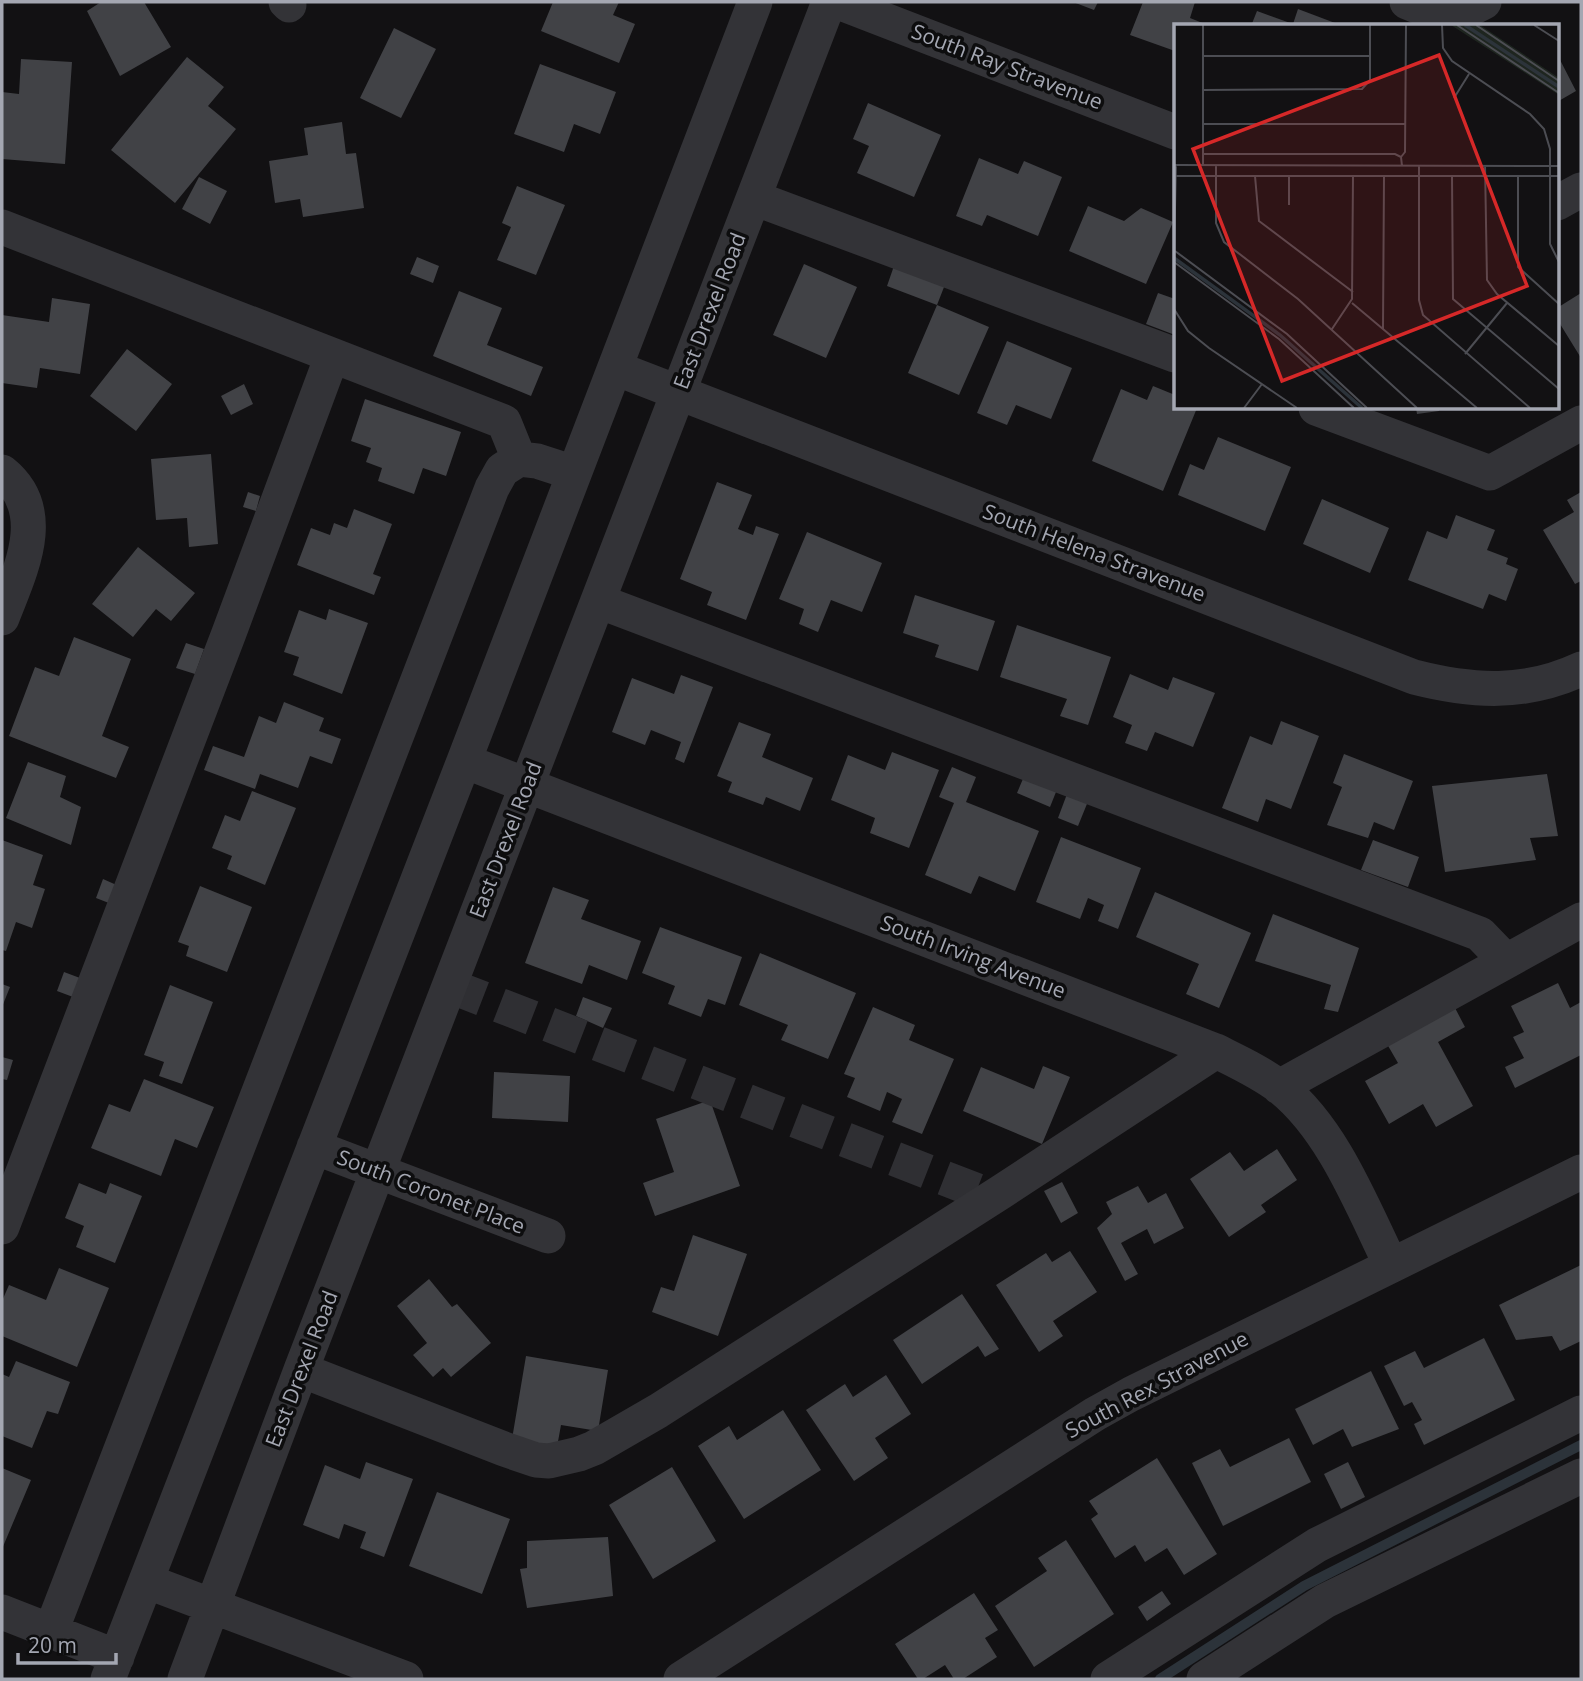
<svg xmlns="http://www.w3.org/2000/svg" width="1583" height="1681" viewBox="0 0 1583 1681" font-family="'Open Sans',sans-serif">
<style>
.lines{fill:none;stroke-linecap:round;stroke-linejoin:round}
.stream{stroke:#2c333a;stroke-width:10}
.building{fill:#414246}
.minor-tunnel{stroke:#2f2f33;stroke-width:35;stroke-dasharray:35 18;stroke-linecap:butt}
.minor{stroke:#333337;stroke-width:35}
.labels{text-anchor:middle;stroke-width:7;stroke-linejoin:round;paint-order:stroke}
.street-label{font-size:21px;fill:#a4a7b2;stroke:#0d0d0e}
.inset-river{fill:none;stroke:#2c333a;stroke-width:3.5}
.inset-road{fill:none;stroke:#4c4d53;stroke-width:2}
.view{fill:#d62828;fill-opacity:0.15;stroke:#d62828;stroke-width:3.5}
.inset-edge{fill:none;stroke:#a4a7b2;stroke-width:3.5}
</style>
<rect width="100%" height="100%" fill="#121113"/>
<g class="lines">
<path class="stream" d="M1160,1679L1304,1586L1581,1445"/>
</g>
<path class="building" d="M101,2H144L171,47L120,76L87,11Z
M553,2H619L613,15L635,24L619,63L541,31Z
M1073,2H1098L1094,10Z
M1143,2H1195L1190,18L1210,26H1175V51L1130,35Z
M1298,9L1343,26H1251L1257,11L1293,24Z
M394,28L436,49L401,118L360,98Z
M1557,54L1576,91L1557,102Z
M187,57L224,87L208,106L236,129L175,203L111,150Z
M21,59L72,62L65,164L2,159V92L19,94Z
M540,64L616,92L600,134L574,124L564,152L514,134Z
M868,103L941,135L914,197L857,173L869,146L853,139Z
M342,122L346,154L356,153L364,208L303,217L300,199L275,203L269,161L308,155L304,128Z
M979,158L1018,174L1024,161L1062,177L1038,236L987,215L982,226L956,216Z
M199,177L227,191L210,224L182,209Z
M517,186L565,205L536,275L497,260L511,227L502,223Z
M1088,206L1124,221L1141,208L1173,222L1146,284L1069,251Z
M417,257L439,266L433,283L410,274Z
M895,263L946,282L937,305L887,286Z
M804,264L857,287L826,358L773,335Z
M459,291L502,308L487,345L543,367L531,396L433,356Z
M1158,293L1175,299V335L1146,324Z
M1581,293V358L1557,319V308Z
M52,298L90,304L80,374L40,368L37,388L2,383V315L49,322Z
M937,305L989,327L959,395L908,373Z
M1007,341L1072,368L1051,419L1016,405L1007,425L977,413Z
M127,349L172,384L136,431L90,396Z
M244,384L253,404L231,415L221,396Z
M1153,386L1175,395V408H1197L1163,491L1092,461L1121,389L1147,400Z
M365,399L461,432L446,476L423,468L414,494L378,481L382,468L366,462L371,448L351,441Z
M1416,408H1439V411L1417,414Z
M1218,437L1291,467L1265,531L1178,495L1190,464L1204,470Z
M211,454L218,544L189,547L187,518L156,520L151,459Z
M717,482L752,495L738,529L753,535L756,526L779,534L746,620L707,605L712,592L680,579Z
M248,492L260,496L256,511L243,507Z
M1581,492V581L1575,584L1543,530L1574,512L1567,500Z
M1322,499L1389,528L1370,573L1303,544Z
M354,509L392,524L373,574L381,577L374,595L297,565L311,528L330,535L334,523L347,528Z
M1456,515L1495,530L1487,550L1508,558L1506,564L1518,569L1506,601L1489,594L1483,609L1408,580L1427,531L1447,539Z
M807,532L882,563L862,612L831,600L818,632L799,624L804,609L779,599Z
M138,547L195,593L171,621L156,609L133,637L92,604Z
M915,595L995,621L978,671L935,657L939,645L903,633Z
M329,609L368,623L342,694L293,675L299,657L284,652L299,610L326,620Z
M1017,625L1111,657L1088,725L1060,716L1067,699L1000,677Z
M74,637L131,659L102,736L129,747L116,778L9,736L35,667L59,676Z
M186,643L204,649L195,674L176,668Z
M1130,674L1168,690L1173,677L1215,693L1193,747L1155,732L1147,751L1125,743L1132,725L1113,717Z
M681,675L713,687L684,763L675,759L681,742L651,730L645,745L612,732L632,678L674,694Z
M284,702L324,718L319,731L341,739L332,764L310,756L298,788L260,774L255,789L204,770L213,746L244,757L259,716L276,723Z
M1281,721L1319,736L1291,809L1266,799L1258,822L1222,808L1250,736L1272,745Z
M739,722L771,734L762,757L813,778L800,811L766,797L763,805L728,792L732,782L717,776Z
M892,752L939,770L909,848L870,833L875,818L831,800L848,755L885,770Z
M1344,754L1413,781L1394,830L1374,822L1368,838L1327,825L1342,787L1333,783Z
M28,762L66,776L60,797L81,807L71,845L6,818Z
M952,767L976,777L966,802L1039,831L1015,891L979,876L971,894L925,875L954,803L939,797Z
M1025,774L1058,787L1050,807L1017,793Z
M1547,774L1558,836L1530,838L1536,860L1445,872L1432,786Z
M1070,786L1091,794L1078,826L1058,818Z
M252,791L296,808L265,885L227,869L232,856L212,848L225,815L240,821Z
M1061,837L1141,868L1118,929L1098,921L1104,905L1088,898L1080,919L1036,902Z
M2,840L43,855L33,885L45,889L32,928L16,922L6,951L2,950Z
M1373,840L1419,857L1408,887L1361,870Z
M103,879L121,887L114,905L96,898Z
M200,886L252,907L227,972L186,956L189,946L178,942Z
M553,887L589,900L581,919L641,941L627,980L589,965L582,984L525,963Z
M1155,892L1251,933L1219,1008L1186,994L1199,964L1136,937Z
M1273,914L1359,948L1338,1012L1324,1009L1331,985L1255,961Z
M660,927L742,957L725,1005L708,999L701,1017L668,1004L675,986L642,973Z
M760,953L856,993L828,1059L781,1040L788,1025L739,1005Z
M64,972L80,978L73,997L57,991Z
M1558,983L1570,1008L1581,1002V1055L1515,1088L1505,1067L1524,1058L1513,1037L1524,1032L1511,1006Z
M2,984L10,987L2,1007Z
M170,985L213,1002L182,1084L159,1076L164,1062L144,1055Z
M583,997L612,1008L603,1028L576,1016Z
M1454,1006L1465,1027L1438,1042L1473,1106L1436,1127L1423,1104L1389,1124L1365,1081L1398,1063L1387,1044Z
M873,1007L915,1025L909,1040L954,1059L922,1134L892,1122L902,1099L887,1092L880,1111L847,1097L855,1078L844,1074Z
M2,1057L13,1060L7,1080L2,1079Z
M1043,1066L1070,1077L1042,1144L963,1111L981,1067L1034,1089Z
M494,1072L570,1076L568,1122L492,1118Z
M144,1079L214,1107L197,1148L175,1139L161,1176L91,1148L109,1104L130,1112Z
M710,1100L740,1186L655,1216L643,1183L674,1172L656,1119Z
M1277,1149L1297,1180L1261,1205L1266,1212L1229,1237L1190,1179L1230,1152L1244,1171Z
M1062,1182L1078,1213L1061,1223L1044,1191Z
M79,1183L106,1194L110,1183L142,1196L115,1263L76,1247L84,1226L65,1218Z
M1138,1186L1148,1203L1166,1193L1184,1228L1154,1244L1147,1229L1121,1243L1138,1274L1125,1281L1097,1228L1112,1214L1106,1202Z
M693,1235L747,1254L718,1336L652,1312L661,1287L674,1291Z
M1070,1251L1097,1292L1053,1321L1063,1336L1039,1352L996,1285L1046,1253L1052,1262Z
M1581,1265V1341L1560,1351L1552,1336L1516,1340L1499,1305Z
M59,1268L109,1288L77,1367L2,1336V1301L9,1285L46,1300Z
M429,1279L452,1307L457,1304L491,1343L451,1377L443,1368L433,1377L413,1355L427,1343L397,1306Z
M962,1294L999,1349L985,1357L978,1346L922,1384L893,1340Z
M1484,1338L1515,1400L1424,1445L1414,1424L1422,1420L1412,1402L1404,1406L1384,1366L1415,1351L1424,1368Z
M526,1356L608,1370L598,1431L561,1425L557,1447L512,1439Z
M16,1361L70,1382L58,1414L47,1411L32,1448L2,1436V1374L9,1377Z
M1371,1371L1399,1429L1352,1447L1343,1429L1313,1445L1295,1409Z
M886,1375L911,1414L875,1438L888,1458L854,1481L806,1410L845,1384L853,1397Z
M783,1410L821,1470L744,1519L698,1446L729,1426L737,1440Z
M1289,1438L1311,1482L1223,1526L1192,1463L1220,1449L1230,1467Z
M1157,1458L1217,1554L1184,1575L1167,1548L1145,1562L1135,1545L1115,1558L1091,1519L1098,1514L1089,1501Z
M366,1462L413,1479L384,1557L360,1548L366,1532L344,1524L339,1539L303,1525L325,1465L360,1479Z
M1348,1462L1365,1497L1341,1509L1324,1474Z
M672,1467L716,1541L653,1579L609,1505Z
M2,1468L31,1480L2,1549Z
M437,1492L510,1519L482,1594L409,1566Z
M608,1537L613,1596L527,1608L520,1569L527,1568V1541Z
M1066,1540L1114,1614L1034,1667L995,1606L1047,1571L1038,1558Z
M1162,1591L1171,1604L1147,1621L1138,1607Z
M974,1593L998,1630L985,1638L997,1657L963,1679H954L945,1665L923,1679H918L895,1644Z"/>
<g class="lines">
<path class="minor-tunnel" d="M450,986L993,1197"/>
<path class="minor" d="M286,2L289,5
M838,2L1175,132
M1407,2C1445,17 1446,22 1484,2
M754,198L1175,355
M1557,203L1581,190
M2,227L504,422L519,459
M615,368L1414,677C1473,692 1525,695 1581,669
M1316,408L1490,473L1581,423
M2,472C51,511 20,571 2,618
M598,601L1480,934L1506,961
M464,761L1216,1051C1238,1062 1262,1073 1281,1088C1333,1130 1362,1206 1391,1265
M1279,1087L1581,920
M314,1147L548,1236
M2,1227L229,633L332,356
M301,1370L504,1449L536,1460L549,1461L579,1454L594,1448L658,1411L1001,1192L1216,1051
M146,1581L406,1679
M2,1612L117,1657
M51,1631L492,488L502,470L519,459L537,461L574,473
M108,1679L464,761L755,2
M185,1679L301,1370L829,2
M681,1679L1095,1414L1131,1394L1581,1172
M1108,1679L1317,1545L1581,1413
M1204,1679L1325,1601L1581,1476"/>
</g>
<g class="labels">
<g class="street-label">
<text transform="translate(1007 67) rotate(21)" y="7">South Ray Stravenue</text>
<text transform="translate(710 311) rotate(-69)" y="7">East Drexel Road</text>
<text transform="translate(1094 553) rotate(21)" y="7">South Helena Stravenue</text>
<text transform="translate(506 840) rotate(-69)" y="7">East Drexel Road</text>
<text transform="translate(973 957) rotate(21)" y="7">South Irving Avenue</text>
<text transform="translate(431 1192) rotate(21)" y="7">South Coronet Place</text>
<text transform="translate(302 1369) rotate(-69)" y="7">East Drexel Road</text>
<text transform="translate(1157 1385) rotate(-28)" y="7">South Rex Stravenue</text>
</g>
</g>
<g transform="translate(1174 24)">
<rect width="385" height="385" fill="#121113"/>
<path d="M277,1H306L385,54V71Z" fill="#1e251f"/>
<path class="inset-river" d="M291,1L385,63M0,234L106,311L188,384"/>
<path class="inset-road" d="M268,1L269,24L278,37L356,90L370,105L376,125V220L385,238M283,1L385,69M302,1L385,57M360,1L385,17M29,32H197M29,66L188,65L196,56V1M280,74L295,50M29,100H231M29,130H221L227,133L228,142M227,133L231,128L232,1M0,141L385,142M29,141V1M42,141V199L50,218L124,275L243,384M311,141L313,256L323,270L385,322M245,142V276L249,291L356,384M0,152H385M81,152L85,197L179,268M115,152V181M278,152L279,275L385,365M344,152V243L385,280M0,227L2,141M1,227L113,310L193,384M0,238L105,315L180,384M178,279L303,384M0,285L14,307L35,324L123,384M158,305L178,275L179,152M209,305L210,152M291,330L333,279M70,384L88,360"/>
<path class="view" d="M265,31L353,262L108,357L19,125Z"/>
<rect width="385" height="385" class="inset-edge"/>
</g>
<rect width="1583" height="1681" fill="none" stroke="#a4a7b2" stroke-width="7"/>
<path d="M18 1653v10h98v-10" fill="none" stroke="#a4a7b2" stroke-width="3.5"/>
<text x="28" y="1653" font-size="21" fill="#a4a7b2" stroke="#0d0d0e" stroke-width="5" paint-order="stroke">20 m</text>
</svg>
